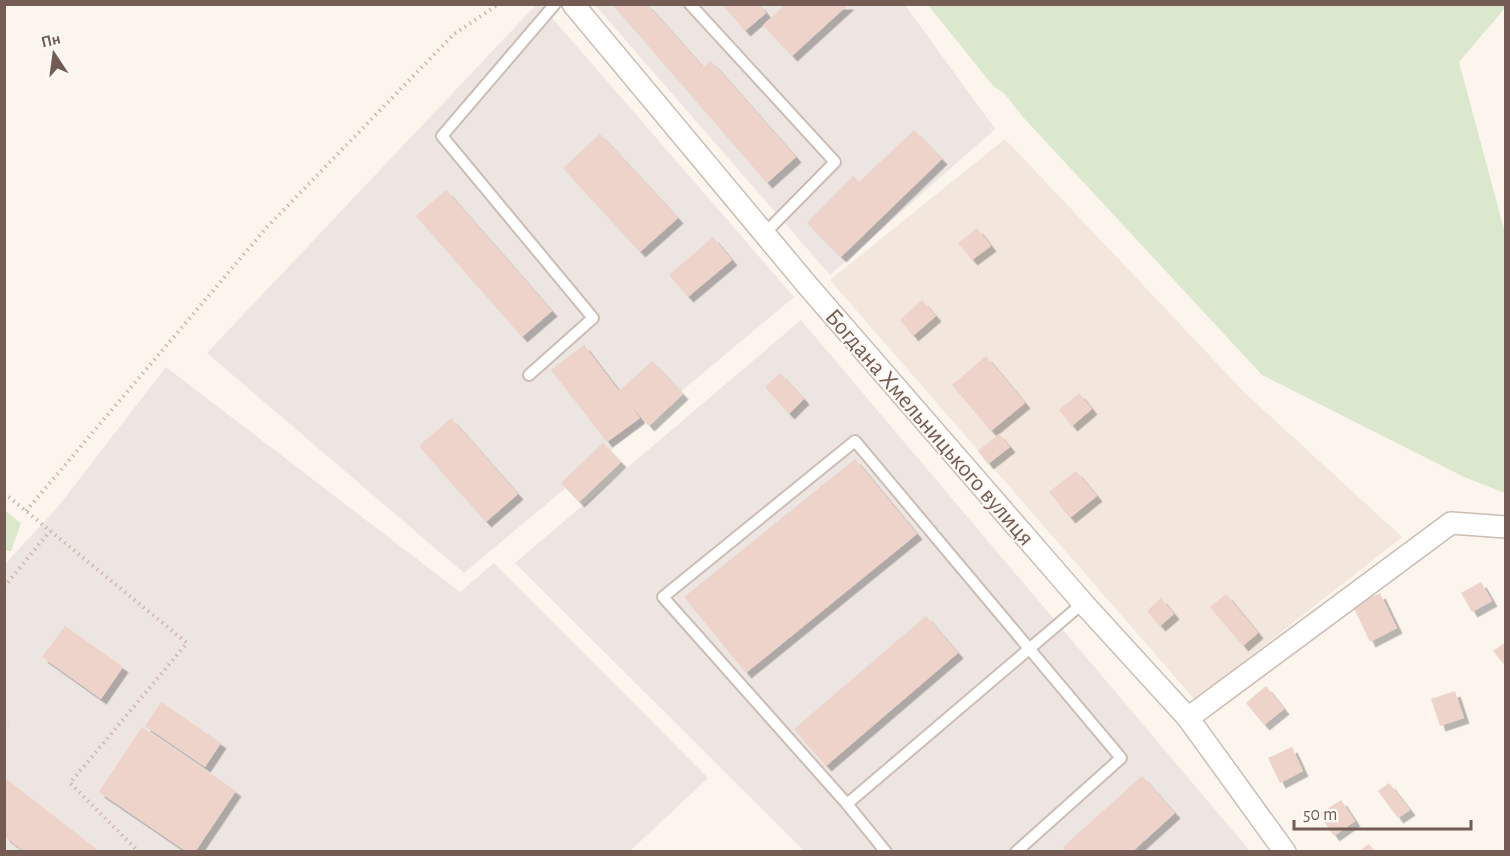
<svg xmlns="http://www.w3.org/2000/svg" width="1510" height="856" viewBox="0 0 1510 856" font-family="'Alegreya Sans',sans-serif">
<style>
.residential{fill:#f2e6dd}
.industrial{fill:#ece5e2}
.green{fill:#dbe8cd}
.building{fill:#edd3c9;filter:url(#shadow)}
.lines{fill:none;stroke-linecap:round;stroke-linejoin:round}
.lane-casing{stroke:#cdbcb4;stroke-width:14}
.street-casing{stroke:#cdbcb4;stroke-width:24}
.path{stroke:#d3b6ab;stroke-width:4;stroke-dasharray:1.5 4.5;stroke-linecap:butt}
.lane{stroke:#fff;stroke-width:10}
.street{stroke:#fff;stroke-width:21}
.labels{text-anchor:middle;stroke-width:4.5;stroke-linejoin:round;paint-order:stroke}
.street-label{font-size:24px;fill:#745b53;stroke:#fef9f4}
</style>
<defs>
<filter id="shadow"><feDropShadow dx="5.5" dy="5.5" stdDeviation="0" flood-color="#0004"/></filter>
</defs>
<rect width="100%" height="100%" fill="#fbf5ee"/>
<path class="residential" d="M1005,139L1245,393L1402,537L1195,700L830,280Z"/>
<path class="industrial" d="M536,5H541L794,297L464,573L207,353Z
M595,5H905L995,129L830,275Z
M801,320L1250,851H804L515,563Z
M166,367L460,592L494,563L708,778L630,851H5L4,565L57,508Z"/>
<path class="green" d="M928,5H1505V8L1459,62L1505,233V493L1464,477L1262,375L1022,116L1004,93L994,87Z
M4,510L21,523L11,551H5Z"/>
<path class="building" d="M612,4H647L703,67L711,61L796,157L767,183Z
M722,4H759L766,13L745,31Z
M786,4H849L792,56L763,25Z
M914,130L942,159L841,257L807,223L853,176L859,182Z
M600,134L678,218L640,252L563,168Z
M446,190L552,311L522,337L416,216Z
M977,228L991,246L972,260L958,243Z
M713,237L732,260L688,297L669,275Z
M922,300L936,316L913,336L900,320Z
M584,345L619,391L652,361L683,394L649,426L632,407L640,418L607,442L551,370Z
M986,356L1025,403L991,431L952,385Z
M780,373L804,399L789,414L765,387Z
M1079,393L1092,409L1072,426L1059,410Z
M451,418L518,494L486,522L419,446Z
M999,434L1010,447L988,464L978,451Z
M603,443L621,462L579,502L561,483Z
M855,459L917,534L746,673L684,597Z
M1076,471L1097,496L1070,518L1049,492Z
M1481,582L1492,601L1472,612L1461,593Z
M1380,593L1397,628L1370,642L1353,606Z
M1226,594L1258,633L1243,646L1210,607Z
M1161,598L1174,614L1160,626L1147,611Z
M926,616L958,653L826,766L794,729Z
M65,626L123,667L101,699L42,657Z
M1506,642V667L1493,651Z
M1266,686L1284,709L1264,725L1246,703Z
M1455,691L1464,718L1440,726L1431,699Z
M161,702L221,743L205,767L145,726Z
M142,727L236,791L195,852H187L99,792Z
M1292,747L1303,771L1280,783L1268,758Z
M1142,776L1175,813L1132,852H1067L1063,847Z
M4,777L100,852H25L4,836Z
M1389,783L1410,810L1398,818L1378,791Z
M1341,800L1355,821L1334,836L1319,814Z
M1369,844L1375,852H1358Z"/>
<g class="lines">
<g class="lane-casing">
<path id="lane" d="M690,4L835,162L764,234
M529,375L593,318L442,136L555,4
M847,804L886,852
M1016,852L1121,758L855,441L663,597L847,804L1083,603"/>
</g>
<g class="street-casing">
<path id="street" d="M573,4L808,286L1083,603L1188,718L1285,852
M1188,718L1451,523L1506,527"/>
</g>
<path class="path" d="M4,493L187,643L70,783L139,852
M26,511L267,227L454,34L499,4
M4,587L50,531
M4,721L8,726"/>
<use href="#lane" class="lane"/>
<use href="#street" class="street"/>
</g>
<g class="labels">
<g class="street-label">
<text transform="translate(930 427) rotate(49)" y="8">Богдана Хмельницького вулиця</text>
</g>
</g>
<rect width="1510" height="856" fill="none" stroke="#745b53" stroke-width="12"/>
<g transform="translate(54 54) rotate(347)" stroke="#fef9f4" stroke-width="4.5" paint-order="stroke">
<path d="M0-4.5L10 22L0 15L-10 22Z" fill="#745b53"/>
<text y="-9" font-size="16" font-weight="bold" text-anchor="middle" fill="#745b53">Пн</text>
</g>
<path d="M1294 820v9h177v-9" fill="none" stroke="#745b53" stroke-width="3"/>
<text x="1303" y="820" font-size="18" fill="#745b53" stroke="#fef9f4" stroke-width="4.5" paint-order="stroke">50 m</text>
</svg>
